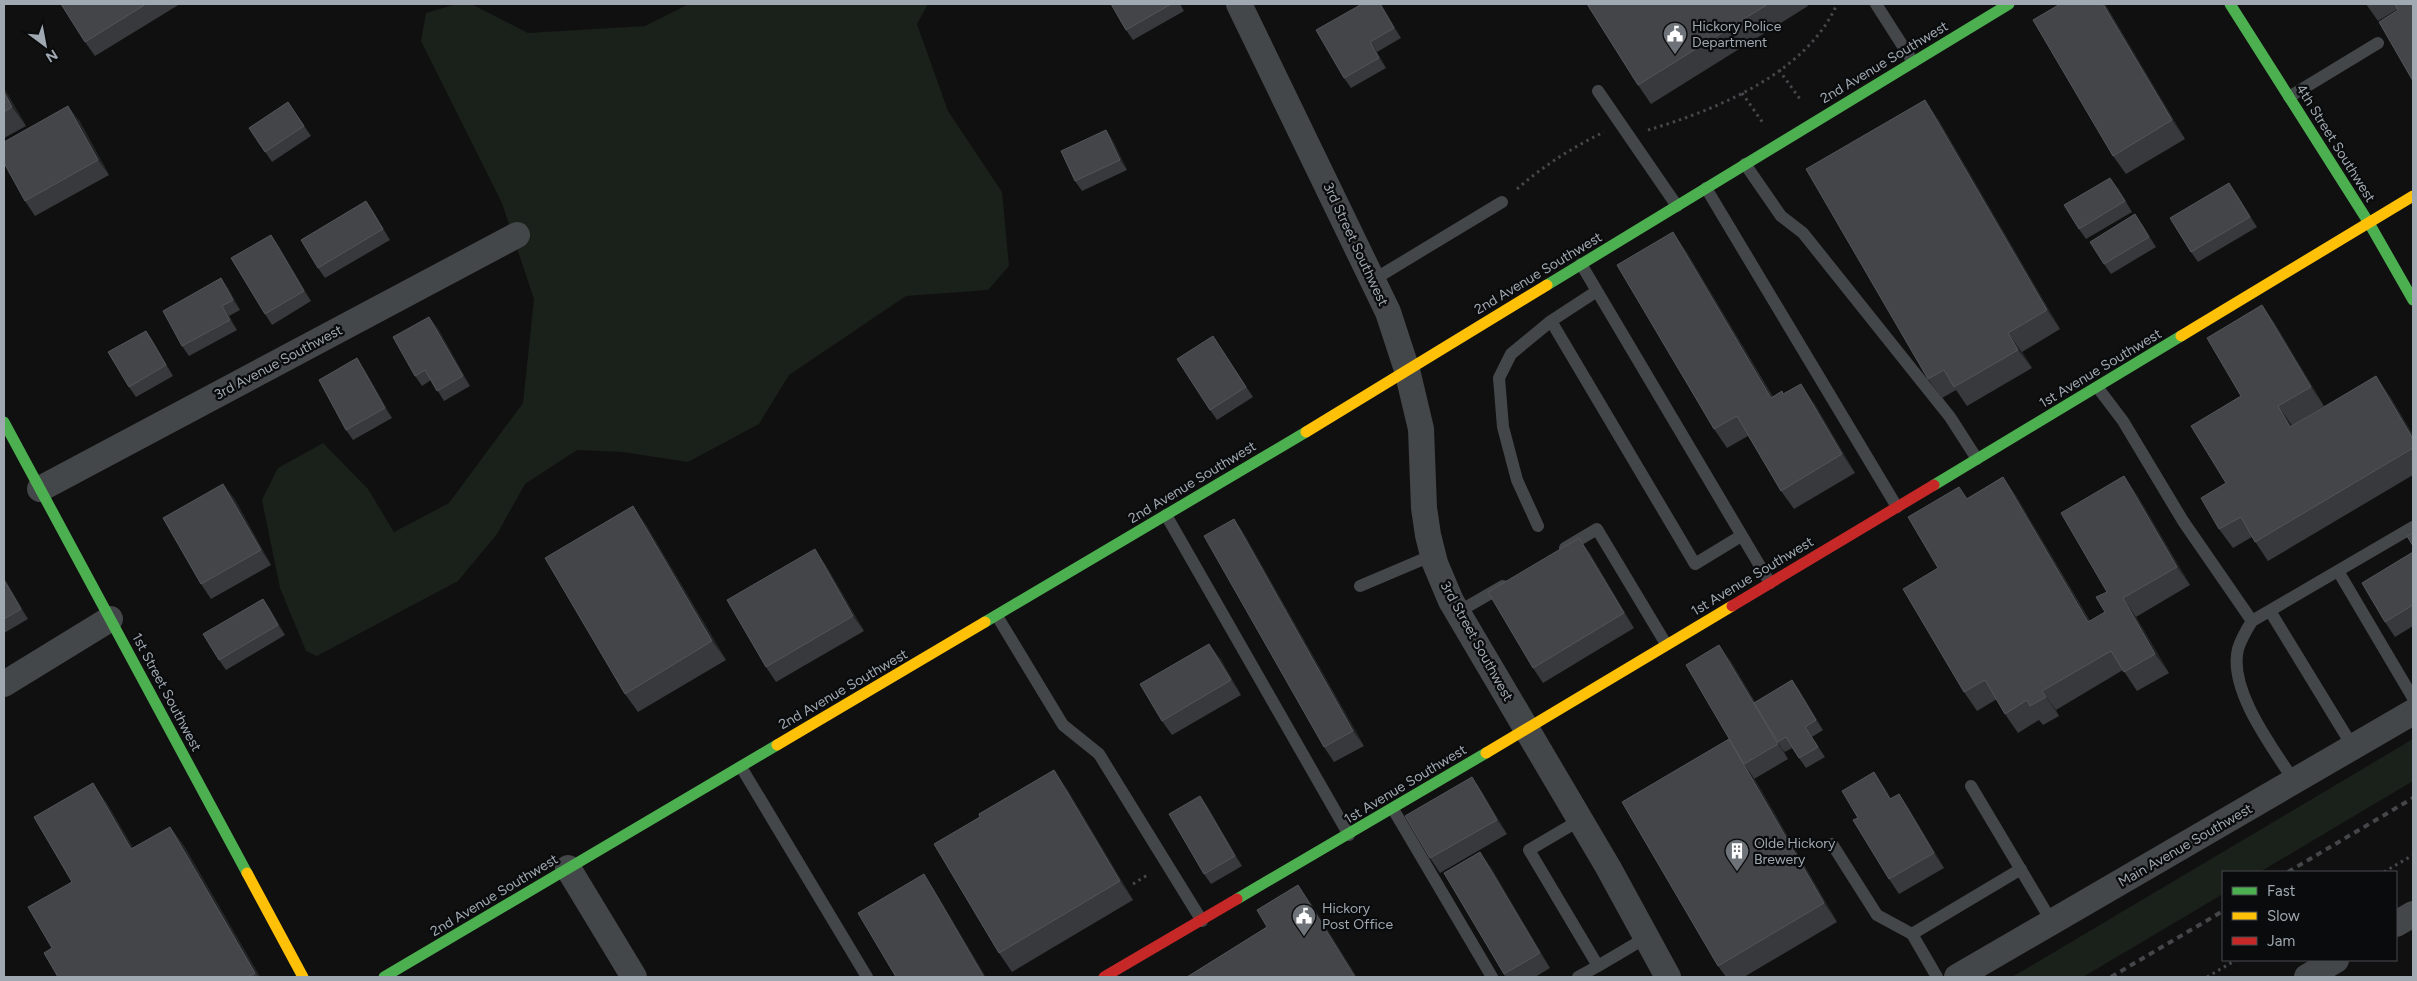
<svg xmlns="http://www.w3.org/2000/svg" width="2417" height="981" viewBox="0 0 2417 981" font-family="Figtree,sans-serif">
	<rect width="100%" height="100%" fill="#101010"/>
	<path fill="#1a201a" d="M457,4H471L528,33L645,26L689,4H928L917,24L948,111L1002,192L1009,266L988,290L906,296L789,375L759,424L688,462L623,452L577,450L525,484L497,534L458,581L317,656L306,651L280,588L262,500L278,468L323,443L368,489L394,532L449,503L523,403L534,299L502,203L421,41L426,13Z
		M2413,739V781L2260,872H2223V894L2083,977H2012Z"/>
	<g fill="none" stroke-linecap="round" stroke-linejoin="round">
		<path stroke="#46474b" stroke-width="3" stroke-dasharray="2.5 4" stroke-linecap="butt" d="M1779,70L1800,99
			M1742,93L1763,123
			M1648,130C1716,110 1807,73 1837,4
			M1517,189C1543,166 1573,147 1604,132
			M2384,872L2413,855
			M1133,884L1149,874
			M2207,977L2236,960"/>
		<path stroke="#444749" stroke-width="12" d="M1876,4L1913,62
			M1598,91L1677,206
			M2289,97L2378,43
			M1745,164L1781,216L1803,233L1950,417L1977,459
			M1706,188L1897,507
			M1581,264L1770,583
			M1373,280L1502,202
			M1551,321L1695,564L1741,536
			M2098,388L2123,421L2183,521L2252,621L2413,527
			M1166,515L1349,835
			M1538,526L1517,480L1503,427L1499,378L1511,354L1551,321L1597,291
			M1565,548L1597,529L1666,644
			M2338,571L2413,698
			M1360,586L1433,555
			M2270,611L2353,747
			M1458,612L1503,586
			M997,616L1063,725L1099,754L1202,921
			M2252,621C2247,629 2241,639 2238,649C2228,690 2273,748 2294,781
			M741,767L867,977
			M1971,786L2052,922
			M1393,809L1492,977
			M1580,820L1529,850L1598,966L1647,937
			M1832,844L1877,915L1912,934L1937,977
			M1912,934L2021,869
			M1578,977L1598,966"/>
		<path stroke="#444749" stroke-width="26" d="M1239,4L1388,312L1407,370L1421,429L1424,508L1428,535L1435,563L1451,601L1608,867L1668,977
			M40,489L517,235
			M4,684L110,619
			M568,868L634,977
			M2396,924L2413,914
			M1957,977L2413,712
			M2307,977L2336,960"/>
		<path stroke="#4caf50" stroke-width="11" d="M2230,4L2369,223L2413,300
			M1547,285L2009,4
			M4,422L247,873
			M1934,485L2181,336
			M985,622L1306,432
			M1237,899L1486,753
			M384,977L777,745"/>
		<path stroke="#ffc107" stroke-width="11" d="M2181,336L2413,196
			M1306,432L1547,285
			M777,745L985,622
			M1486,753L1732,606
			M247,873L303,977"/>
		<path stroke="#c62828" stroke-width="11" d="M1732,606L1934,485
			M1104,977L1237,899"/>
		<path stroke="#454649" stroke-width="4" stroke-dasharray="6 5" stroke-linecap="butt" d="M2288,872L2413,798
			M2111,977L2223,911"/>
	</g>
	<path fill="#38393c" d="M61,4H180L95,56L85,42Z
		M1111,4H1180L1184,11L1133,40L1126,30Z
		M1381,4L1401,38L1377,52L1386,68L1351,88L1344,78Z
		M1587,4H1807L1808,6L1651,104L1638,85Z
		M2060,4H2105L2185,139L2126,174L2113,156Z
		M2366,4H2413L2398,9L2378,21Z
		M4,88L26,126L4,138Z
		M288,102L311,136L272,162L249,128Z
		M1938,119L2060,329L2022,352L2032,368L1967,406L1956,390L1942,398L1928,379Z
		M79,120L109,175L35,216L25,201Z
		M1106,130L1113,141L1127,170L1082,191L1075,181Z
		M2118,188L2132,212L2086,239L2079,229Z
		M2236,193L2257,227L2198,262L2191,252Z
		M366,201L373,211L390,240L325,278L318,268Z
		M2142,224L2156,247L2111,274L2104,264Z
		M271,235L278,245L311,301L272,325L265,314Z
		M1686,251L1773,397L1784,394L1814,403L1855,473L1794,509L1781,491L1748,436L1727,448L1714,429Z
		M228,288L240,310L229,316L237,330L189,356L182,346Z
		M2262,305L2275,324L2324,406L2292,426L2389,395L2413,435V475L2268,561L2252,537L2233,548L2219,529L2226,483L2241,396Z
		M437,327L470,386L444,401L431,380L422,386L415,376Z
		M146,331L153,341L173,376L136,397L129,387Z
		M1213,336L1253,397L1217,420L1210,410Z
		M364,369L392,418L353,440L346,430Z
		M2124,476L2137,495L2190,585L2136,617L2169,673L2137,691L2123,670L2056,710L2059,716L2043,725L2039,720L2018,733L2005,714L1997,699L1977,711L1964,692L1938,568L1967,498L2003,477L2016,496L2090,621L2105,612L2107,592Z
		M234,498L271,565L211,599L201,584Z
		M1234,519L1244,534L1364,746L1334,762L1324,747Z
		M646,525L726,660L638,712L625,694Z
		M1589,552L1634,628L1543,683L1533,668Z
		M2413,552V626L2395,637L2385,622Z
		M825,564L864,631L776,682L766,667Z
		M4,578L28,619L4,633Z
		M263,599L270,609L285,635L226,670L219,660Z
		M1220,658L1241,695L1172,735L1162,721Z
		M1730,660L1755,702L1792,680L1799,690L1823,730L1812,737L1825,757L1806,768L1792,748L1785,752L1783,750L1788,759L1754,779V778L1837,922L1744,977H1726L1718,966L1729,739Z
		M1472,777L1482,792L1507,834L1440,873L1430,858Z
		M1884,787L1891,799L1899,794L1909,809L1944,868L1899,894L1889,879L1858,818Z
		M1067,789L1133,900L1012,972L999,953Z
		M1200,796L1207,806L1242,866L1211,884L1204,874Z
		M106,802L133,848L170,827L184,846L260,977H58L52,948L72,882Z
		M1490,866L1550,968L1535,977H1505L1504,974Z"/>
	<path fill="#232425" d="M1380,4H1381L1401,38L1394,28Z
		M2103,4H2105L2185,139L2172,120Z
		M1370,42L1377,52L1386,68L1379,58Z
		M4,88L26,126L12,107L4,92Z
		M1925,100L1938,119L2060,329L2047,310Z
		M68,106L79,120L109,175L98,160Z
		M1106,130L1113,141L1127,170L1120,160Z
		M2110,178L2118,188L2132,212L2125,201Z
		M2229,183L2236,193L2257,227L2250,217Z
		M366,201L373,211L390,240L383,229Z
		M2135,214L2142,224L2156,247L2149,237Z
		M1673,232L1686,251L1784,417L1771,398Z
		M271,235L278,245L311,301L304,291Z
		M221,278L228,288L240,310L233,300Z
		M2262,305L2275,324L2324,406L2311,387Z
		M222,306L229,316L237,330L230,320Z
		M429,317L437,327L470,386L463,376Z
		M146,331L153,341L173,376L166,365Z
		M2008,333L2022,352L2032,368L2018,350Z
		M357,358L364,369L392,418L385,408Z
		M2376,376L2389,395L2413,435V439Z
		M1801,384L1814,403L1855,473L1842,454Z
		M2278,406L2292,425L2303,446L2290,427Z
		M2124,476L2137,495L2190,585L2177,567Z
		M2003,477L2016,496L2101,641L2088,622Z
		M223,484L234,498L271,565L261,550Z
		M633,506L646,525L726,660L712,641Z
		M1234,519L1244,534L1364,746L1353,731Z
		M1579,538L1589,552L1634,628L1624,613Z
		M815,549L825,564L864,631L853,616Z
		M4,578L28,619L21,609L4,580Z
		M2123,598L2136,617L2169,673L2155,654Z
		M263,599L270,609L285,635L278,625Z
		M1209,644L1220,658L1241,695L1231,680Z
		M1719,645L1730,660L1778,742L1788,759L1778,744Z
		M1792,680L1799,690L1823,730L1816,720Z
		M2042,691L2056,710L2059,716L2046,697Z
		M1805,727L1812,737L1825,757L1818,747Z
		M1729,739L1744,764L1754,778L1837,922L1824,903Z
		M1054,770L1067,789L1133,900L1120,881Z
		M1874,772L1884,787L1900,814L1890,799Z
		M1472,777L1482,792L1507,834L1497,820Z
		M93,783L106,802L145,868L131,849Z
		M1899,794L1909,809L1944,868L1934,853Z
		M1200,796L1207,806L1242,866L1235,856Z
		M170,827L184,846L260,977H258L255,973Z
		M1480,852L1490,866L1550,968L1540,953Z
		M924,874L934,889L986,977H984Z
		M1298,885L1311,903L1357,977H1355Z"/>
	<path fill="#434549" stroke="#525559" d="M61,4H146L85,42Z
		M1111,4H1171L1126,30Z
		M1362,4H1380L1394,28L1370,42L1379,58L1344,78L1316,30Z
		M1587,4H1768L1638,85Z
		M2060,4H2103L2172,120L2113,156L2033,20Z
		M2395,4H2413V81L2379,22L2398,10Z
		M4,92L12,107L4,112Z
		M1925,100L2047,310L2008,333L2018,350L1954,387L1944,370L1928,379L1806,169Z
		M288,102L304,126L265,152L249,128Z
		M68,106L98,160L25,201L4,163V142Z
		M1106,130L1120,160L1075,181L1061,151Z
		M2110,178L2125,201L2079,229L2064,205Z
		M2229,183L2250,217L2191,252L2170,218Z
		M366,201L383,229L318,268L301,240Z
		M2135,214L2149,237L2104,264L2090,242Z
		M1673,232L1771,398L1782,391L1783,394L1801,384L1842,454L1781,491L1737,416L1714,429L1617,265Z
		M271,235L304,291L265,314L231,258Z
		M221,278L233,300L222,306L230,320L182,346L163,311Z
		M2262,305L2311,387L2278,406L2290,427L2376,376L2413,439V448L2255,542L2241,517L2219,529L2201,498L2226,483L2191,426L2241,396L2207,338Z
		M429,317L463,376L437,391L425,370L415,376L393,337Z
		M146,331L166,365L129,387L108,352Z
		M1213,336L1246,387L1210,410L1177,359Z
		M357,358L385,408L346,430L319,380Z
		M2124,476L2177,567L2123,598L2155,654L2124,672L2111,651L2042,691L2046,697L2030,706L2027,700L2005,714L1985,680L1964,692L1903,589L1938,568L1908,517L1959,487L1967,499L2003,477L2088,622L2105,612L2096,597L2107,592L2061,513Z
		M223,484L261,550L201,584L163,518Z
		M633,506L712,641L625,694L545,558Z
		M1234,519L1353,731L1324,747L1204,536Z
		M2413,533V546L2407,536Z
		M1579,538L1624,613L1533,668L1488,592Z
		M815,549L853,616L766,667L727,600Z
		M2413,552V605L2385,622L2362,583Z
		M4,580L21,609L4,619Z
		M263,599L278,625L219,660L203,634Z
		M1209,644L1231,680L1162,721L1140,684Z
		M1719,645L1778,744L1744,764L1686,665Z
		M1792,680L1816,720L1805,727L1818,747L1799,758L1786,737L1778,742L1754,703Z
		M1729,739L1824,903L1718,966L1622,802Z
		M1054,770L1120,881L999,953L934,844L980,817L979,814Z
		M1874,772L1890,799L1899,794L1934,853L1889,879L1853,820L1858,818L1842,791Z
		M1472,777L1497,820L1430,858L1405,816Z
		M93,783L131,849L170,827L255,973L248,977H58L44,953L52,948L28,907L72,882L34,817Z
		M1200,796L1235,856L1204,874L1169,814Z
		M1480,852L1540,953L1504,974L1444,873Z
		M924,874L984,977H896L858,913Z
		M1298,885L1355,977H1187L1267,927L1257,910Z"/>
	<defs>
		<symbol id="civic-pin" viewBox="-11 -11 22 30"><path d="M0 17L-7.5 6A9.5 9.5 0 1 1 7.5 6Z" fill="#6e7379" stroke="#0a0b0c"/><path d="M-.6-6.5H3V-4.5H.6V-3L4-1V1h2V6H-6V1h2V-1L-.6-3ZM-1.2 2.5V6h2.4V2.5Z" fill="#fff"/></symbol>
		<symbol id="building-pin" viewBox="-11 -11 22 30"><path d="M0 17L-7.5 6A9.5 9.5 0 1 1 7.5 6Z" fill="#6e7379" stroke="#0a0b0c"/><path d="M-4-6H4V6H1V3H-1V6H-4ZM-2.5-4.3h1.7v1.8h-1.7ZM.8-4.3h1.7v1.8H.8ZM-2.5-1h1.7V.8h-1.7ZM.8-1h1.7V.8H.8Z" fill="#fff"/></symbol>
	</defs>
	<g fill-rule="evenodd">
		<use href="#civic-pin" x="1661" y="20" width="28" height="38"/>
		<use href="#building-pin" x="1723" y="837" width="28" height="38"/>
		<use href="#civic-pin" x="1290" y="902" width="28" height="38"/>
	</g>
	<g text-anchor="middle" stroke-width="4.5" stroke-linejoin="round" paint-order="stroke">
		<g font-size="14" fill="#a0a9b2" stroke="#0a0b0c" text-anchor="start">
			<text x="1692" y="31">Hickory Police<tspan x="1692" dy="16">Department</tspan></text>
			<text x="1754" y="848">Olde Hickory<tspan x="1754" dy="16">Brewery</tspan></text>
			<text x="1322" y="913">Hickory<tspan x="1322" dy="16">Post Office</tspan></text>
		</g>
		<g font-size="14" fill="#a0a9b2" stroke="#0a0b0c">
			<text transform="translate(1884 62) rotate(-31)" y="5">2nd Avenue Southwest</text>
			<text transform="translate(2336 143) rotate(58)" y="5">4th Street Southwest</text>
			<text transform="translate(1356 244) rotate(65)" y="5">3rd Street Southwest</text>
			<text transform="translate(1538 273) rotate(-31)" y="5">2nd Avenue Southwest</text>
			<text transform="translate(278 362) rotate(-28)" y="5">3rd Avenue Southwest</text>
			<text transform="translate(2100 368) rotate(-31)" y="5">1st Avenue Southwest</text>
			<text transform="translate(1192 482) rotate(-31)" y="5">2nd Avenue Southwest</text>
			<text transform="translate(1752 576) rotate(-31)" y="5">1st Avenue Southwest</text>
			<text transform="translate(1477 641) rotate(61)" y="5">3rd Street Southwest</text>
			<text transform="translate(843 689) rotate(-30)" y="5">2nd Avenue Southwest</text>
			<text transform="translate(167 692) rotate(62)" y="5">1st Street Southwest</text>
			<text transform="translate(1405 784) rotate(-31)" y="5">1st Avenue Southwest</text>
			<text transform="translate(2185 845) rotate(-30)" y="5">Main Avenue Southwest</text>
			<text transform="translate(494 895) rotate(-31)" y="5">2nd Avenue Southwest</text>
		</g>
	</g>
	<rect width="2417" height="981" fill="none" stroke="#a0a9b2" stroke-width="10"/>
	<rect x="2222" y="871" width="175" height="90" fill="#0a0b0c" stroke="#464a4e"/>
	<rect x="2232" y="887" width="25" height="8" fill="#4caf50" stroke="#464a4e"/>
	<text x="2267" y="896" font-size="15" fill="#a0a9b2">Fast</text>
	<rect x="2232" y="912" width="25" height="8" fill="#ffc107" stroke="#464a4e"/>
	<text x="2267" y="921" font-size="15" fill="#a0a9b2">Slow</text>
	<rect x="2232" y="937" width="25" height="8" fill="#c62828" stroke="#464a4e"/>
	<text x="2267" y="946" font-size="15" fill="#a0a9b2">Jam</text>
	<g transform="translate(45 45) rotate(148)" stroke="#0a0b0c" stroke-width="4" paint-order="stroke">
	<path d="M0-4L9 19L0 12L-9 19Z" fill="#a0a9b2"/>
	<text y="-8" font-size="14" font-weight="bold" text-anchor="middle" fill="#a0a9b2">N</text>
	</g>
</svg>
